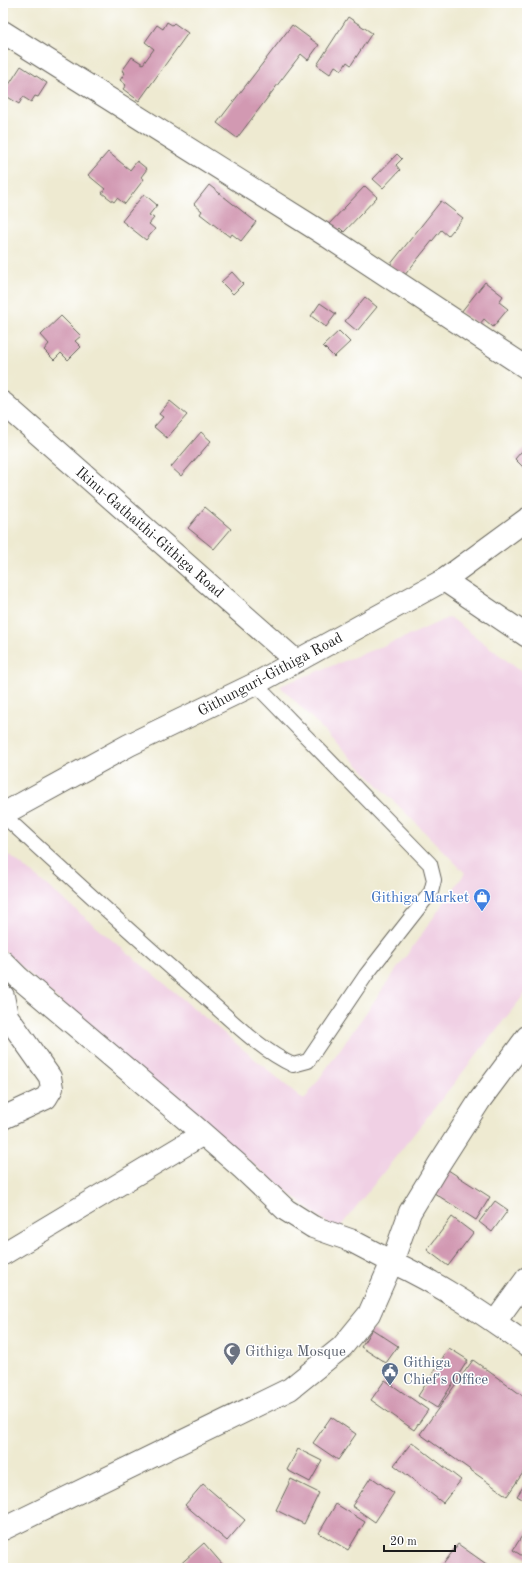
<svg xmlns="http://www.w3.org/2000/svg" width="530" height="1571" viewBox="0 0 530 1571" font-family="'Old Standard TT',serif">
	<rect width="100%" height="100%" fill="#fff"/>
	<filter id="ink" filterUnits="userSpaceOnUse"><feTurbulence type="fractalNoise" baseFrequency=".025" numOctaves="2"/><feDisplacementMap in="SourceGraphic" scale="8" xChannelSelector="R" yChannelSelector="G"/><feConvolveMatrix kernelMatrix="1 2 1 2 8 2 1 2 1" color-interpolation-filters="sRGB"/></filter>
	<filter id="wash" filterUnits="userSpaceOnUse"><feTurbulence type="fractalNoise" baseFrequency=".012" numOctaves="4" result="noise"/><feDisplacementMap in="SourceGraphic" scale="16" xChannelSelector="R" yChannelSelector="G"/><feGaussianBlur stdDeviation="0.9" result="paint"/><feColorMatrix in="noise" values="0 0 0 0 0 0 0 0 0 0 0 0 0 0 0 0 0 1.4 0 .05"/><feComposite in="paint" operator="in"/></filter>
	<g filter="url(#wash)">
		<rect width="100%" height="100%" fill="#eeead1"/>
		<path fill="#f0d0e4" d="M450,617L527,676V991L337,1231L133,1068L3,950V861L10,855L304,1100L465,873L280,686L408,636Z"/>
		<g id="blocks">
			<path fill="#d299b2" d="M348,17L372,33L351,65L347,62L342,70L335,66L330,74L317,65Z
				M167,22L172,25L174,23L188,33L139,101L123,89L126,85L120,80L125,73L122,71L132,57L143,64L154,49L145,42L157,25L163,29Z
				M292,25L319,45L308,60L301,54L237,138L217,123Z
				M21,66L47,83L38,97L35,96L31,102L23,97L19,104L3,94Z
				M108,152L130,170L137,161L147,169L141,177L144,179L125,204L117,198L114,202L102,193L105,189L88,175Z
				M397,154L402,159L396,165L400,170L383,188L373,179Z
				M209,185L256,222L241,241L232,234L230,237L200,214L202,211L194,204Z
				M365,186L377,197L344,232L340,228L335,233L327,226Z
				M144,194L157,205L149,215L154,218L149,224L155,229L146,240L122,221Z
				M441,201L463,218L448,236L441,230L404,276L390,265Z
				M232,272L243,284L233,294L221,282Z
				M485,282L503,296L499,302L508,309L493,327L484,319L479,325L461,312Z
				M365,297L377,307L357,331L345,321Z
				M320,303L336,314L326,327L311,316Z
				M61,316L81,336L75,341L81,347L68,360L61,353L54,360L44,350L49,344L41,335Z
				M339,331L350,342L334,357L323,346Z
				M170,401L187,415L167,438L154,427L163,417L159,414Z
				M201,432L211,441L181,476L171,467Z
				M527,445V471L515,459Z
				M205,507L231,529L214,549L188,528Z
				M445,1168L490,1197L476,1220L431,1191Z
				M495,1201L508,1210L492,1232L479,1222Z
				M452,1217L473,1233L448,1266L427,1250Z
				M372,1329L398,1346L386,1363L361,1347Z
				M449,1348L468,1360L437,1408L418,1396Z
				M473,1360L527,1399V1467L507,1496L420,1434Z
				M385,1380L428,1410L414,1430L371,1400Z
				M331,1417L356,1434L338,1460L313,1443Z
				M412,1442L461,1480L443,1503L394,1465Z
				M298,1449L322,1461L310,1482L287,1470Z
				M371,1477L394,1493L375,1522L352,1506Z
				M291,1479L319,1493L304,1524L276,1510Z
				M527,1481V1502L517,1496Z
				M203,1484L245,1520L227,1541L185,1505Z
				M336,1504L365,1522L348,1550L319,1533Z
				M527,1528V1559L513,1550Z
				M204,1543L223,1565L220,1568H176Z
				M458,1544L492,1568H445L442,1566Z"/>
		</g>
	</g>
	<g filter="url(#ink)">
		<use href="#blocks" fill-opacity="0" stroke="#66645b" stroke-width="1"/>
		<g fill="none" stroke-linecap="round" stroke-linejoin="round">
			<defs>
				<path id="service" d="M3,815C68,875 133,935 200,993C227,1016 261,1051 293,1065L308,1061L366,975L431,892L434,880L430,864L255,684"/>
				<path id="minor" d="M3,32L324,234L527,368
					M3,403L296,661
					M444,580L527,636
					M3,962L19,978L194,1126L243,1169L286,1210L313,1227L350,1240L392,1262L369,1314L342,1347L290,1389L3,1529
					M3,996L7,1016L50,1077L52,1088L46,1098L3,1118
					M527,1037L480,1100L439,1164L410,1212L392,1262C440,1284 484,1314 527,1345
					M3,1254L203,1134
					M495,1322L527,1278"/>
				<path id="tertiary" d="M3,814L129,745L255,684L444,580L527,519"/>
			</defs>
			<use href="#service" stroke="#66645b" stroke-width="16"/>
			<use href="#minor" stroke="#66645b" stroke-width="24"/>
			<use href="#tertiary" stroke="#66645b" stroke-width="24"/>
			<use href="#service" stroke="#fff" stroke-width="14"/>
			<use href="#minor" stroke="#fff" stroke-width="22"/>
			<use href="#tertiary" stroke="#fff" stroke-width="22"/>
		</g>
	</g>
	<defs>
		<symbol id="shop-pin" viewBox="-11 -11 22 30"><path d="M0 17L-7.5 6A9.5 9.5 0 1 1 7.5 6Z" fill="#3f7fe0" stroke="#fff"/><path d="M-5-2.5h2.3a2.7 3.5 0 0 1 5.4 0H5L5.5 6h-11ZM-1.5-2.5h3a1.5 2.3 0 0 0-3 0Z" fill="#fff"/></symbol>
		<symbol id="mosque-pin" viewBox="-11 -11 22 30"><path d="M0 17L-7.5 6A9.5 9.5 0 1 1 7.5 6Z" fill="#6b7280" stroke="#fff"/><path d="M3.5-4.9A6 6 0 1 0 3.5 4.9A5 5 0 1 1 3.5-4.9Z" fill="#fff"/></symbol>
		<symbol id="civic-pin" viewBox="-11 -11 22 30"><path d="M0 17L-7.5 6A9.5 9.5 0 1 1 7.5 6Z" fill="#5c6f8a" stroke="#fff"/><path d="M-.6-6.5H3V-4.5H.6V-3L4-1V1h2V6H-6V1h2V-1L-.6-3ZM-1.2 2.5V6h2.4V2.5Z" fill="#fff"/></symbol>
	</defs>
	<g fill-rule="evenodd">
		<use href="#shop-pin" x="472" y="887" width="20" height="27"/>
		<use href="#mosque-pin" x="222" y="1341" width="20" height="27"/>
		<use href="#civic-pin" x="380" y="1361" width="20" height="27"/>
	</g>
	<g text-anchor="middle" stroke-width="3" stroke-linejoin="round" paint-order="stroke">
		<g font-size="15" fill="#1c1c1c" stroke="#fff">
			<text transform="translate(150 532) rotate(41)" y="5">Ikinu-Gathaithi-Githiga Road</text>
			<text transform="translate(270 674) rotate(-28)" y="5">Githunguri-Githiga Road</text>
		</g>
		<g font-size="15" fill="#366cbe" stroke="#fff" text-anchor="end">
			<text x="469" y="902">Githiga Market</text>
		</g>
		<g font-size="15" fill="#5b616d" stroke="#fff" text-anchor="start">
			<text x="245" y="1356">Githiga Mosque</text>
		</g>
		<g font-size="15" fill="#4e5e75" stroke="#fff" text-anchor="start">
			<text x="403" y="1367">Githiga<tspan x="403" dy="17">Chief's Office</tspan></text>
		</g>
	</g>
	<rect width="530" height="1571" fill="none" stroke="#fff" stroke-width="16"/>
	<path d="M384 1545v6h71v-6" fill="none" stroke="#1c1c1c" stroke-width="2"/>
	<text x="390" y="1545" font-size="12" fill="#1c1c1c" stroke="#ffffff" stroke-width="3" paint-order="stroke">20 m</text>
</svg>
